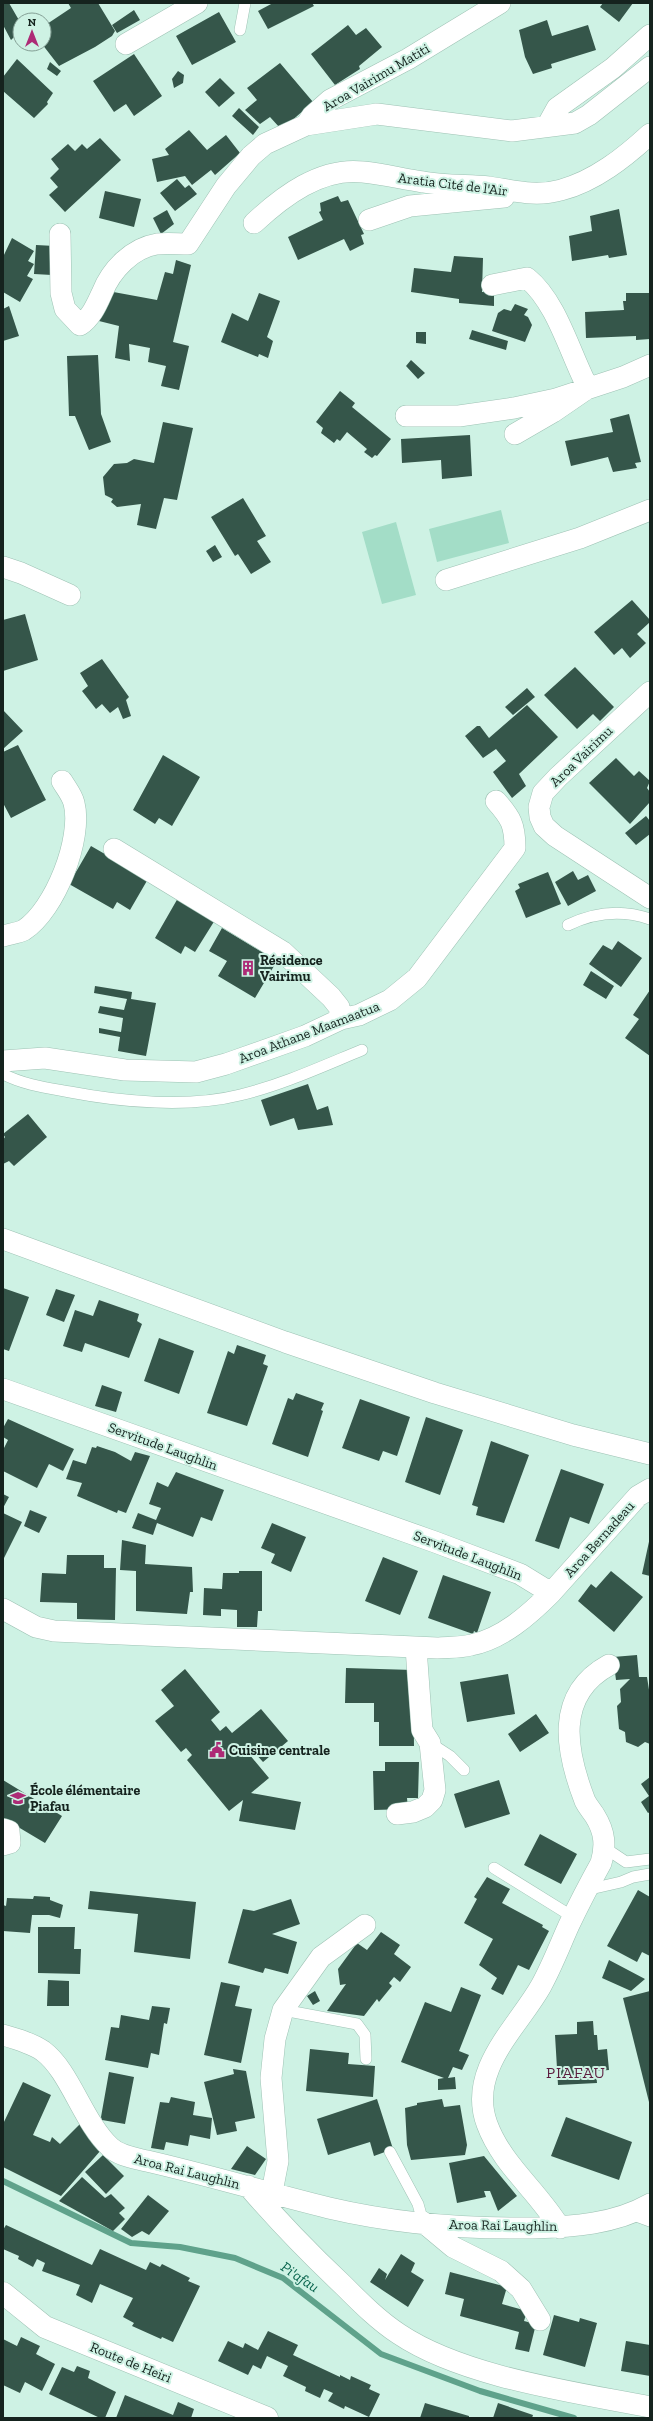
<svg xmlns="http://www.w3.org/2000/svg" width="653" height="2421" viewBox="0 0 653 2421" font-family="'Zilla Slab',serif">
	<rect width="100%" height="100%" fill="#cef2e4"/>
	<path fill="#a3ddc7" d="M501,510L509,543L437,562L429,529Z
		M396,522L416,595L382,604L362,532Z"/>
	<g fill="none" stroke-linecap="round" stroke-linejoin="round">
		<path stroke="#5fa28b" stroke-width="6" d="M3,2181L131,2243L180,2247L235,2258L283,2278L381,2354L480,2391L574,2418"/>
	</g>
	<path fill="#35564a" d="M9,3L20,22V31L11,40L3,25V4Z
		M68,3H98L115,31L112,36L95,47L59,66L42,44H44V26L71,8Z
		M273,3H312L314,6L268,29L258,11Z
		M603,3H633L619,22L600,7Z
		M134,10L140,20L117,33L112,25Z
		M219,12L236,42L192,65L176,36Z
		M547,20L552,36L588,25L596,50L551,64L552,68L533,74L525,57L519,30Z
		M348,25L356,35L366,28L382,47L359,66L360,69L335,85L311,54Z
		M134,54L162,96L134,116L126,104L114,112L93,81Z
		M17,59L53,93L47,102L48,104L34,118L3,91V77Z
		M50,62L61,71L57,76L47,69Z
		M280,63L313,102L288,124L287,122L280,128L270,117L260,124L245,110L257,100L247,88Z
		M178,71L184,75L183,83L174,88L172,79Z
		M220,78L235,93L219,107L205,92Z
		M239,108L259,127L253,135L232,116Z
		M189,130L207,150L226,135L240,153L215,175L211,170L192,185L185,176L157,182L152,159L169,155L165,149Z
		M100,138L121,160L65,212L49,195L58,187L50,178L59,169L51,159L68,144L75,151L82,144L87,149Z
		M177,179L185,188L189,185L197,194L175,211L160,193Z
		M105,191L141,199L134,227L99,218Z
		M338,196L341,202L348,200L364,234L361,235L364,244L350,251L344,239L298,260L288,237L323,220L319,212L321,211L320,203Z
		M619,209L627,255L609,258L608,255L572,261L569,236L592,231L590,216Z
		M167,210L174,224L161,234L153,218Z
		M12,238L34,251L28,261L34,264L27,276L33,279L20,302L3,292V257Z
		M36,245L55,246L52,275L34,274Z
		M454,256L483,258L482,292H494V306L459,303V299L411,292L414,268L451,272Z
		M176,260L191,265L173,342L189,346L179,390L161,386L166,366L148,362L150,348L129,344L130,361L115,358L119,326L99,321L108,291L157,300L165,272L173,274Z
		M259,293L280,301L267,337L273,341L268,358L259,354L258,357L221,342L232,313L248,321Z
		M626,293H650V339L636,340V336L586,338L585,312L624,310L623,301H626Z
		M515,304L528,309L524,315L528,317L532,325L525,342L492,331L498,313L504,309L511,311Z
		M9,306L19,336L3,341V309Z
		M472,330L508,341L506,350L469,339Z
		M416,332H426V344L416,343Z
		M98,355L101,414L111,442L89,450L75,416H69L67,356Z
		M411,360L425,373L418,379L406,366Z
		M340,391L355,403L352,407L391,439L377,456L375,455L372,458L364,452L367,449L347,432L340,441L337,439L334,443L321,433L323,428L316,422Z
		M629,414L641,462L635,463L637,468L613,472L608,457L571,466L565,441L613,432L610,419Z
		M163,422L193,428L177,500L164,498L156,529L137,525L141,504L117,507L111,502L113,499L105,495L103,477L114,464L127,463L134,459L154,463Z
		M470,435L472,476L442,479L441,460L402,463L401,439Z
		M243,498L266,536L257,541L271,562L251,574L238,554L235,556L211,517Z
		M215,545L222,557L213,562L206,551Z
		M632,600L650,620V622L637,634L646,643L630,658L622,648L614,655L594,632Z
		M25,614L38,660L3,671V620Z
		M102,659L129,697L126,700L131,716L123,719L118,707L110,713L102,704L96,709L82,691L88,686L80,673Z
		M575,667L614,707L600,721L593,714L577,729L544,695Z
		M527,688L535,697L513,715L505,707Z
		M527,705L558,737L519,774L526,786L512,798L493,772L506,761L496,749L483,758L465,736L477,726H480L489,738Z
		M3,710L23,731L3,749Z
		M18,745L46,800L11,818L3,803V752Z
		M163,755L200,777L172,826L159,818L155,824L133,810Z
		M616,758L634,776L639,771L650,781L647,788L650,792V802L630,824L589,783Z
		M646,816L650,821V834L636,845L625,833Z
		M91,846L148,879L130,910L117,902L113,909L69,884Z
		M573,871L578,880L588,875L596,891L568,906L555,882Z
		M548,872L561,904L526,918L515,891L520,888L518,884Z
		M178,898L215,920L195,952L185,946L181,954L155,938Z
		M222,928L277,961L255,998L218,976L227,961L209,951Z
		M618,941L642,958L621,987L589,964L603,945L612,950Z
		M591,971L614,986L606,999L583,985Z
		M95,986L132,992L131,999L156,1003L146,1056L118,1051L120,1037L99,1033V1028L121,1032L123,1018L98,1013L100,1006L124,1010L127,999L94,993Z
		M650,990V1056L625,1038L639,1019L633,1015Z
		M308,1084L317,1110L328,1106L333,1125L298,1130L294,1118L270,1126L261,1100Z
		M28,1114L47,1137L14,1166L9,1161L3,1164V1140L5,1137L3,1134Z
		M3,1288L29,1297L9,1351L3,1349Z
		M56,1289L75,1295L64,1322L46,1315Z
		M99,1300L139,1314L137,1321L142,1324L129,1358L85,1343L82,1352L63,1346L75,1310L93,1316Z
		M159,1338L194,1351L179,1394L144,1381Z
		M237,1345L266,1355L263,1364L268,1366L247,1426L207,1413L228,1351L234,1354Z
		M102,1385L122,1392L116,1412L95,1406Z
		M296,1393L324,1403L321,1410L323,1411L308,1457L272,1444L288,1398L293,1400Z
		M360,1399L410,1417L397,1456L383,1451L379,1461L342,1448Z
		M426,1417L463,1430L440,1495L405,1482Z
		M8,1419L74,1449L63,1471L49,1464L37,1488L3,1471V1450L8,1440L3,1437V1428Z
		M491,1441L529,1455L504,1523L476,1515L478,1507L472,1505Z
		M97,1446L115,1452L131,1461L135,1452L150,1456L126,1513L118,1510L117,1513L77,1496L82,1483L66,1479L73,1460L86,1464L92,1447L96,1448Z
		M561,1469L604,1484L589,1524L570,1517L559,1549L535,1541Z
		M176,1472L224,1490L212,1521L201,1517L193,1537L157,1523L153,1535L132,1528L138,1513L156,1520L161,1508L149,1504L157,1482L168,1487Z
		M3,1494L9,1497L3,1508Z
		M30,1510L47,1517L39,1533L24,1526Z
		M3,1513L22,1522L3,1560Z
		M272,1523L306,1537L291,1572L271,1563L275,1554L261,1548Z
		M650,1537V1576L642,1574Z
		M122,1540L146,1545L145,1564L192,1567L193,1592H190L187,1614L136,1611V1571L120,1570Z
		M67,1555H104V1568H116L115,1620L77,1619V1603L40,1602L42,1573L66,1574Z
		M383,1557L418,1571L400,1615L365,1601Z
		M239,1571H262V1611H258L257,1627H237V1610L221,1609V1616L203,1615L204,1588L222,1589L223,1573H239Z
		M611,1571L643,1597L614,1632L578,1601L591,1584L596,1588Z
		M443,1575L491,1592L477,1633L474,1631L473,1634L428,1618Z
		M637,1655L639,1677H647L650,1696V1744L645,1742L638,1747L626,1742L625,1732L619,1729L617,1706L621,1702L620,1689L630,1679L616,1680L613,1657Z
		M346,1668L413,1670L414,1746H379V1722H374V1703H345Z
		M185,1669L220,1712L211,1720L220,1731L226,1726L232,1733L261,1709L288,1741L263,1762L253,1751L249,1754L269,1778L251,1793L301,1802L295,1830L239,1821L243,1800L229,1811L187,1760L192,1755L186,1748L181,1752L155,1721L174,1706L161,1690Z
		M508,1674L515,1714L467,1722L460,1682Z
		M536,1714L549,1733L520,1752L508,1734Z
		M385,1762H419L418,1798H407L408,1809L374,1810L373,1771H385Z
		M650,1777V1812L648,1813L641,1802L649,1796L641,1784Z
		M3,1780L62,1816L45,1843L3,1818Z
		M499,1780L510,1814L465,1828L454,1794Z
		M540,1834L577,1854L561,1884L524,1865Z
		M487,1877L510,1889L502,1903L543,1925L542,1927L549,1931L529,1970L518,1965L503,1995L491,1989L497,1978L479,1965L493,1939L464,1923L477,1899L474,1897Z
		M638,1890L650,1897V1956L642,1952L637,1962L607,1946Z
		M90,1891L196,1902L190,1959L134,1952L138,1914L88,1909Z
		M34,1896L50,1897V1900L63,1905L60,1918L49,1915H32L30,1933L3,1931V1905L6,1906L7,1898L33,1899Z
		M291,1899L300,1924L272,1934L297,1942L288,1974L265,1968L263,1973L228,1963L243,1909L254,1911Z
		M38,1927H75L74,1949H81L80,1974L38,1973Z
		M381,1932L400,1945L394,1954L411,1967L400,1982L394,1977L389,1983L392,1986L379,2002L377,1999L364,2016L327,2011L346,1984L340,1985L338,1969L357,1943L367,1950Z
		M609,1960L645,1979L631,1991L602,1978Z
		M48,1980L69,1981V2006H47Z
		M221,1982L240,1986L235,2006L252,2009L241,2063L204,2055Z
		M461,1987L481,1995L459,2051L469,2055L462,2070L453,2067L448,2078L455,2077L456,2089L438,2090V2079L444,2078L401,2062L425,2002L451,2012Z
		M315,1991L320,2001L313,2005L307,1996Z
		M650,1991V2102H649L623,1998Z
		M152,2006L170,2008L167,2024L164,2023L159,2055L151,2053L148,2068L105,2060L111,2027L119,2028L121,2015L149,2020Z
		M593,2021L594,2035H597L598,2050L607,2049L609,2070L596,2071L597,2083L558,2085L555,2035L577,2034V2022Z
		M310,2049L349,2053L348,2064L375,2066L373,2097L306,2091Z
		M233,2069L246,2071L255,2118L235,2122L237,2131L217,2135L204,2082L234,2074Z
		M109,2072L134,2077L125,2124L102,2120L101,2117Z
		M23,2082L51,2095L33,2135L50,2142L52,2137L60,2144L82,2122L101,2150L61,2196L3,2167V2124Z
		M171,2097L195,2102L193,2115L212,2118L210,2139L190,2135L188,2146L166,2142L164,2150L151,2148L160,2102L169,2103Z
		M377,2099L393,2149L374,2156L370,2142L328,2155L317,2119Z
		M442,2099L444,2107L460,2105L467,2145L465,2155L411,2160L407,2145L405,2108L417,2105V2103Z
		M566,2117L632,2142L619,2180L551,2156Z
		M247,2146L266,2159L255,2175L231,2169Z
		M103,2155L124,2176L106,2194L85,2172Z
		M484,2156L517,2196L498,2211L490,2191H484L486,2197L457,2203L449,2163Z
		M82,2177L105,2198L111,2194L125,2208L119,2213L125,2219L113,2231L59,2201Z
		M148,2195L169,2211L149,2235L142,2231L132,2237L121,2229Z
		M6,2225L92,2265L100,2249L146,2270L150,2262L160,2267L162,2264L190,2278L188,2281L200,2286L173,2342L162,2337L161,2339L132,2326L134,2323L123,2317L133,2298L100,2284L92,2303L76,2295L80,2285L42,2271L45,2263L37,2259L33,2267L18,2259L19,2256L3,2249V2230Z
		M401,2254L415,2263L411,2272L424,2280L408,2307L370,2282L379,2268L387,2274L385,2280Z
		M450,2272L507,2287L502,2304L527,2311L524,2321L536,2324L529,2352L515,2349L519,2332L460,2316L464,2299L445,2294Z
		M554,2315L579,2322L580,2318L597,2323L585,2367L543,2355Z
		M268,2331L298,2345L293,2355L340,2377V2375L350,2380L351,2376L371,2385L369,2389L380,2394L369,2417L345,2406L344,2409L328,2401L333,2393L324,2389L320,2398L305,2391L306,2387L283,2376L288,2366L267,2356L261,2369L253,2365L248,2375L218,2361L228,2341L243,2348L245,2343L258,2350Z
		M21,2337L40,2346L36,2354L55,2364L42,2391L25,2382L20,2393L3,2385V2339L17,2346Z
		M626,2341L650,2345V2376L621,2371Z
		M77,2366L90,2371L88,2378L116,2392L105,2418H100L49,2394L62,2367L74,2372Z
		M125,2395L173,2415L178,2402L194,2409L191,2418H116Z
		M425,2403L469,2416V2418H420Z
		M498,2403L533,2415L532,2418H493Z"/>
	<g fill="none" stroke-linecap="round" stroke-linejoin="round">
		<defs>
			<path id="service" d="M240,30L245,3
				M568,925C595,912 621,909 650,919
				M3,1074C24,1085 48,1088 70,1092C122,1102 189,1108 240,1095C282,1085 323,1066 362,1050
				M430,1743L450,1756L464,1770
				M605,1848L626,1862L650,1859
				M494,1868L573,1917
				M586,1890L621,1882L633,1877L650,1874
				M283,2010L357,2024L365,2035L366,2059
				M390,2152L418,2204L423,2222
				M631,2214L650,2221"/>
			<path id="minor" d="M126,44L197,3
				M306,125L377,114L512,131L575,123L589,115L650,67
				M547,126L557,108L613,68L650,35
				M369,220L410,206L504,197
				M254,223C283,196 321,167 363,172C383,174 403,179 423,182C445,186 467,185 489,187C515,191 536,197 561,190C595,181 625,157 650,134
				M60,234L61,293L65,309L80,325C91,318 97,304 102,293C111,270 132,248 157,244C167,243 178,244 188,244L226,186L251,156L265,144L306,125L312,116L330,100L408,59L500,3
				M492,285L527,278C557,302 570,354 588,388L553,412L515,434
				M406,416H459L514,408L556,399L623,377L650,365
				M3,567L21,573L70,595
				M446,580L580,538L650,510
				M650,692L558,777L543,793L539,807L540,817L544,826L555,836L650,898
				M114,849L283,952L331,997L339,1007L341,1019
				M3,936C9,934 18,933 24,930C55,910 83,838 74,803C72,795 66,788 62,781
				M3,1061L45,1058L125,1070L196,1072L226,1064L305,1036L341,1019L359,1015L390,1000L417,978L515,848C515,825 511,818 496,801
				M3,1239L285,1342L435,1393L573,1435L650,1454
				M3,1389L435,1542L520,1574L551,1593C529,1615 502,1639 471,1645C460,1648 448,1647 437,1648L54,1631L36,1627L3,1609
				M551,1593L638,1496L650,1489
				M397,1814L413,1812L425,1807L432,1800L435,1790L430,1743L422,1730L416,1648
				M3,1829L9,1831L10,1843L3,1845
				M3,2035C17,2039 31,2043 43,2051C70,2071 83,2122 110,2147C119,2156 135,2158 147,2161C208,2175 268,2193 329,2208C393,2223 467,2229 533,2228C572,2227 615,2224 650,2204
				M248,2186C278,2221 310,2254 344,2286C361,2303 379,2321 399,2334C463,2377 574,2392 650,2407
				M272,2192L278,2161L271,2078L275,2039L283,2010L321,1957L365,1925
				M423,2222L453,2247L501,2271L521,2289L540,2320
				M560,2228C538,2191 502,2165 487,2124C467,2070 518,2027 541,1986C552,1966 560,1945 569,1925C579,1904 590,1883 601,1863C606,1846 605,1832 595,1816C592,1811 588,1807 585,1801C566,1752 554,1695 609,1665"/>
			<path id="secondary" d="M3,2293L45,2327L267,2418"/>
		</defs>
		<use href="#service" stroke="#9ec2b4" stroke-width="12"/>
		<use href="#minor" stroke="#9ec2b4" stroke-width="22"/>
		<use href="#secondary" stroke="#9ec2b4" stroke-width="23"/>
		<use href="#service" stroke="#fff" stroke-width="11"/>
		<use href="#minor" stroke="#fff" stroke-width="21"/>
		<use href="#secondary" stroke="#fff" stroke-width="22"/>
	</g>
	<defs>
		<symbol id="building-bare" viewBox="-9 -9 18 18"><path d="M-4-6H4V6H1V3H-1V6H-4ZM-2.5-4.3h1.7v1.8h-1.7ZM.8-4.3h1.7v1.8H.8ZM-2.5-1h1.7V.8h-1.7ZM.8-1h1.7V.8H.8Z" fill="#ad2b76" stroke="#cef2e4" stroke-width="2.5" paint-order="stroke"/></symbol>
		<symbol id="civic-bare" viewBox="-9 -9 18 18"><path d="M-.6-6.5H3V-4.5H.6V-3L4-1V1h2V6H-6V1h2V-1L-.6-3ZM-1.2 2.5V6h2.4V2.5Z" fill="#ad2b76" stroke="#cef2e4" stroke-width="2.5" paint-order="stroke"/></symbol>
		<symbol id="school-bare" viewBox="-9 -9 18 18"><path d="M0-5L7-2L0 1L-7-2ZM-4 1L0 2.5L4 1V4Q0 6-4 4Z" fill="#ad2b76" stroke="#cef2e4" stroke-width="2.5" paint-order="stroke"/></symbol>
	</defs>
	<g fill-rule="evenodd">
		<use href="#building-bare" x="237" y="957" width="22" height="22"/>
		<use href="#civic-bare" x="206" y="1739" width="22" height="22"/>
		<use href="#school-bare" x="7" y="1787" width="22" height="22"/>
	</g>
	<g text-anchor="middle" stroke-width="4" stroke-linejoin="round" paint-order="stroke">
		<g font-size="14" fill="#15231e" stroke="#cef2e4">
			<text transform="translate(376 77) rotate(-30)" y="5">Aroa Vairimu Matiti</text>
			<text transform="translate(453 184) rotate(7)" y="5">Aratia Cité de l'Air</text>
			<text transform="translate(581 756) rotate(-44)" y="5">Aroa Vairimu</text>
			<text transform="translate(309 1032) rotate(-21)" y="5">Aroa Athane Maamaatua</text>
			<text transform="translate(163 1446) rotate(20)" y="5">Servitude Laughlin</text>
			<text transform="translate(599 1539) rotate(-48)" y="5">Aroa Bernadeau</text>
			<text transform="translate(468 1555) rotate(21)" y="5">Servitude Laughlin</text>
			<text transform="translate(187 2171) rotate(14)" y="5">Aroa Rai Laughlin</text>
			<text transform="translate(503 2225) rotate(1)" y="5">Aroa Rai Laughlin</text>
			<text transform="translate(131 2362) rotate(22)" y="5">Route de Heiri</text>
		</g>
		<g font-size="14" font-weight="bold" fill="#15231e" stroke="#cef2e4" text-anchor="start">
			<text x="260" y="965">Résidence<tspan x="260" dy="16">Vairimu</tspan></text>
			<text x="229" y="1755">Cuisine centrale</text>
			<text x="30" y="1795">École élémentaire<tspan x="30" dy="16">Piafau</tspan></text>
		</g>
		<g font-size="15" font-style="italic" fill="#0a654e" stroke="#cef2e4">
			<text transform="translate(300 2277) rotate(34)" y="5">Pi'afau</text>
		</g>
		<g font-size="16" letter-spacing="1" fill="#5c1d3f" stroke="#cef2e4">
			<text x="576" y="2078">PIAFAU</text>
		</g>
	</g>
	<rect width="653" height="2421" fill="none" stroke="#15231e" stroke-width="8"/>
	<g transform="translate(32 32)"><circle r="19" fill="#cef2e4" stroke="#849f95"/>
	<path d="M0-3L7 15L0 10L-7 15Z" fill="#ad2b76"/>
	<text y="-6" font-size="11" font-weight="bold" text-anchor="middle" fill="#15231e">N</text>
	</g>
</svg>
